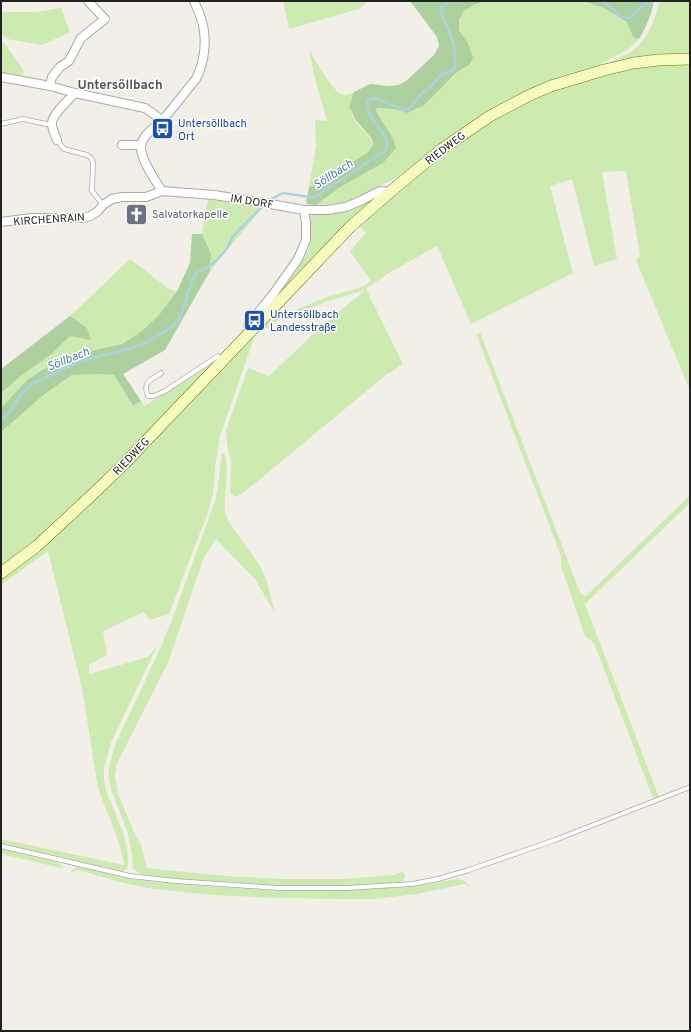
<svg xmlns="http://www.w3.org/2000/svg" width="691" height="1032" viewBox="0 0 691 1032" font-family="Overpass,sans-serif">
	<rect width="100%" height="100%" fill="#f2efe9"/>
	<path fill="#cdebb0" d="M283,1H366L365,4L359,9L289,29Z
		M485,1H583L604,8L627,22L633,37L639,39L630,48L593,68L550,83L408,173L379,186L361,197L346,203L316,205L339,188L383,163V123L376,110L377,108L394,109L407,113L450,80L457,72L469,65L468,43L459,30V20L464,11L474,4Z
		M659,1H690V54L605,65C614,60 625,56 633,50C648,39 656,18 659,1Z
		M61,8L70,32L42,45L7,39L1,33V12H36Z
		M1,39L23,69L24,73C18,80 9,76 1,74Z
		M309,50C315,59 332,91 342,94C347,96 350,94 354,92C353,97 349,103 350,107C352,122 367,132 374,144L368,152L324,181L309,187L316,146L315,120L327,121L314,75Z
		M690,64V391L636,260L640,255L626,171L602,172L617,259L594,266L572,179L550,186L573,273L471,324L437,246L387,274L366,289L403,364L386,375L243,493C237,497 234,498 230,492L231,462L227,444L226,430L248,368L269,376L321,327L365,290L325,302L277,321L265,329V325L270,321L324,298L362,287L371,281L350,251L366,233L360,227C395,196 432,161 472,135C521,102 577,78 636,68C654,65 672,65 690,64Z
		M377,197L277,298L302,262L309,249V219L311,214Z
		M208,199L262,208L210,271L211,254L202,234Z
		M130,259L168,288L177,292L159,315L142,331L122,344L95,350L44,369L27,380L1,408V393L22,375L53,353L70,336L87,328L70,316Z
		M480,332L581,595L586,596L690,495V503L585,604L659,797L653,798L594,643L585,636L561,566V556L476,334Z
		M253,335H255L220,436L216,460L213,493L208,512L169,614L150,620L144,612L103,631L107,655L89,665V674L148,657L157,646L111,743L104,767V781L107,793L124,835L128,856V867L124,871H121L1,843V839L124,865L122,853L117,837L98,788L82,688L48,551L1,585V577Z
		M217,361L90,491L34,543L1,568V432L46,393L72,375L98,374L114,375L133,406L141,401L144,406Z
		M224,453C231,469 223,493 225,510C225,514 227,518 229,522L260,566L266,579L269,589L272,602L276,614L269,603L255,579L216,539L204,557L168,663L117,763L115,776L118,794L134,832L141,845L147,868L226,876L285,879H344L395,875L403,871L405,877L403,881L398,883L346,886H279L175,879L144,875L137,872L133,868L132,855L128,834L112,792L109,779V767L115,745L160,649L173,617L215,501L217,492L222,454Z
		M1,848L56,862L60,864L61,868L1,854Z
		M76,867H81L130,879L175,884L279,891L345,890L410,887L457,879L464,880L470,887L464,884L417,894L375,899H342L278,898L211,895L147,888L120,882L78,870L72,872L68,874Z"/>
	<path fill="#add19e" d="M410,1H485L474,5L464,11L459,20V30L468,43L473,58L469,65L457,72L423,106L407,113L394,109L377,108L376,110L383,123L393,138L396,148L383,163L339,188L316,205L306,204L309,187L324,181L368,152L374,144L371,138L355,119L349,106L354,92L370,84L388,86L399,85L406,81L434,55L439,46L437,37Z
		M583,1H654C651,17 647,25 639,39L633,37L627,22L604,8Z
		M192,234H202L211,254L210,271L165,350L123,374L141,401L133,406L114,375L98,374L72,375L46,393L1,432V408L27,380L44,369L95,350L122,344L142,331L159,315L177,291L190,263Z
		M70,316L87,328L91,340L70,336L53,353L22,375L1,393V369Z"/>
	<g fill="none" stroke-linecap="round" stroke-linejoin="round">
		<path stroke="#aad3df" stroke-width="2.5" d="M602,1L615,11L617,14L621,17L628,18C636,13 641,6 649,1
			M268,201L271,199L283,193L309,197H315L386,150C386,147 387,145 387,143C386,129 363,118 368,101L373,98L383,101L403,110L410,108L423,92L430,88L441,74L446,73L454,70C457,57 454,42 448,29C444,20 442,18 441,8L451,1
			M1,419L5,417L12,409L19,397L25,390L32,384L81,361L128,349L148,342L174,325L179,320L184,306L192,281L196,273L211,265L220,257L227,248L233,236L265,204"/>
		<defs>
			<path id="service" d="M1,124L23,119L51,125
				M57,140L64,149L87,155L91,158L93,162L92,191L103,205
				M161,373C151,380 142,382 148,396H154L165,391L218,356L224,359
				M1,846L130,876L175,881L279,888H347L412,884L438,879L469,870L555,840L690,787"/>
			<path id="minor" d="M1,77L50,86L75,93L145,108L162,120
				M50,86L52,77L60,67L69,61L81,38L105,19L88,1
				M57,140C55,135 52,129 52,124C51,115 69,100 75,93
				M122,145H141
				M162,191C155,180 140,159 141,146C142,135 155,128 162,120C174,108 184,93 196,79C203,65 206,47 204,31C203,20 198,10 194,1
				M1,222L32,218H82L90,216L97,212L103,205L112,199L122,197H146L162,191L214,195L259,202L304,210H327L346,207L360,201L380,191L390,192
				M253,329L248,325L274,293L298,259L306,240V223L304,210"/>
			<path id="secondary" d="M1,573L37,546L94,493L125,463L253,329L350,227L390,192L442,149L490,116L530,95L551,86L604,70L634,63L658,60L690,59"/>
		</defs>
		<use href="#service" stroke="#a9a9a9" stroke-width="5.5"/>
		<use href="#minor" stroke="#a9a9a9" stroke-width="10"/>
		<use href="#secondary" stroke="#707d05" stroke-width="12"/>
		<use href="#service" stroke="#fff" stroke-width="4"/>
		<use href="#minor" stroke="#fff" stroke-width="8"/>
		<use href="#secondary" stroke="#f7fabf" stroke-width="11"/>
	</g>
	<defs>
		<symbol id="bus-square" viewBox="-11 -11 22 22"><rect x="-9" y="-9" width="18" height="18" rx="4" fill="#1a4fb4" stroke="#fff"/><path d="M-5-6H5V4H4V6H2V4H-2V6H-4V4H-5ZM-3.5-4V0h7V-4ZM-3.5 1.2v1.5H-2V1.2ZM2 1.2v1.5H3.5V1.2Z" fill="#fff"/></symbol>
		<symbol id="church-square" viewBox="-11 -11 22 22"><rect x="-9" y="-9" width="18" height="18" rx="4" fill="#6b7280" stroke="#fff"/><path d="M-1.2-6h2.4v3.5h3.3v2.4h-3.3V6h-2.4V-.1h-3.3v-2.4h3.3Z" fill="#fff"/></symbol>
	</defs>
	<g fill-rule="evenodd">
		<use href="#bus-square" x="150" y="116" width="25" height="25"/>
		<use href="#church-square" x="124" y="202" width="25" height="25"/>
		<use href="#bus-square" x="242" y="308" width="25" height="25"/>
	</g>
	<g text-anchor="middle" stroke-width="3" stroke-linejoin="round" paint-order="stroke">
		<g font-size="11" fill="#164399" stroke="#fff" text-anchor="start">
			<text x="178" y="127">Untersöllbach<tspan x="178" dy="13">Ort</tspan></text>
			<text x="270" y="318">Untersöllbach<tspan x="270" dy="13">Landesstraße</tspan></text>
		</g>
		<g font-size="11" fill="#222" stroke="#fff">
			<text transform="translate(445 148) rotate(-37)" y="4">RIEDWEG</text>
			<text transform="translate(252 201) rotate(9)" y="4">IM DORF</text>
			<text transform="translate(49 219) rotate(-4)" y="4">KIRCHENRAIN</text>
			<text transform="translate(131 456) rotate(-46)" y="4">RIEDWEG</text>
		</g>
		<g font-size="11" fill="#5b616d" stroke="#fff" text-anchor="start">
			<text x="152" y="218">Salvatorkapelle</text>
		</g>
		<g font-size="12" font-style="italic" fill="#4a7aab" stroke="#fff">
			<text transform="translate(333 174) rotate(-33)" y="4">Söllbach</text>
			<text transform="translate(68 359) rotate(-22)" y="4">Söllbach</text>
		</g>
		<g font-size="13" font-weight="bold" fill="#555" stroke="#fff">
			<text x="120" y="89">Untersöllbach</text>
		</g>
	</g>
	<rect width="691" height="1032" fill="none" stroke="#222222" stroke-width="4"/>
</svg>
